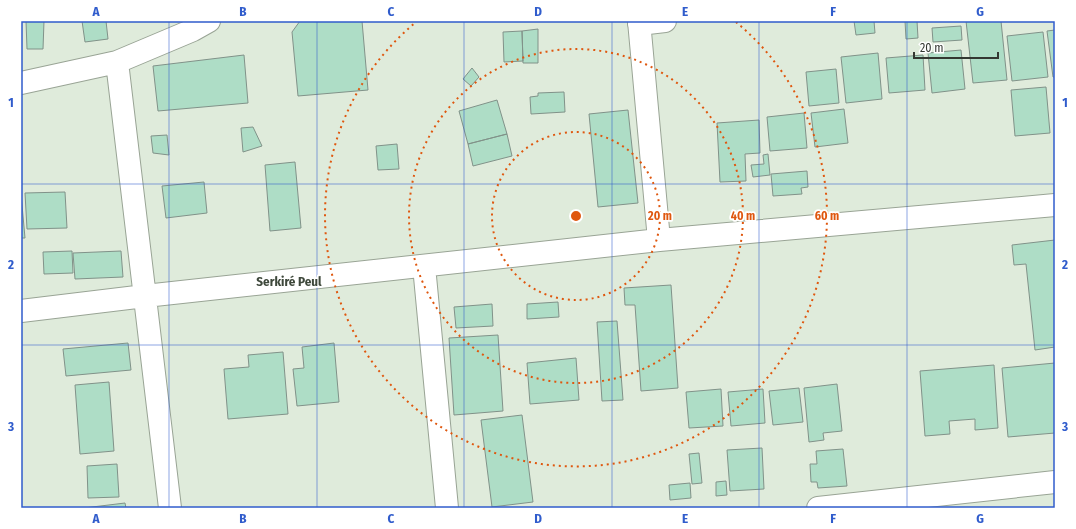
<svg xmlns="http://www.w3.org/2000/svg" width="1076" height="529" viewBox="0 0 1076 529" font-family="'Fira Sans Condensed',sans-serif">
	<rect width="100%" height="100%" fill="#dfebdb"/>
	<path fill="#aeddc6" stroke="#819289" d="M26,21H44L43,49H27Z
		M82,21H106L108,39L85,42Z
		M300,21H362L368,90L298,96L292,32Z
		M854,21H874L875,33L856,35Z
		M905,21H917L918,38L906,39Z
		M966,21H1001L1007,80L973,83Z
		M961,26L962,40L933,42L932,28Z
		M538,29V63H523L522,31Z
		M1055,30V77H1053L1047,31Z
		M522,31L523,61L504,62L503,32Z
		M1043,32L1048,77L1012,81L1007,36Z
		M961,50L965,89L932,93L928,53Z
		M878,53L882,99L846,103L841,57Z
		M244,55L248,103L158,111L153,66Z
		M923,55L925,90L889,93L886,58Z
		M472,68L479,77L471,86L463,79Z
		M836,69L839,103L809,106L806,72Z
		M1046,87L1050,133L1015,136L1011,90Z
		M564,92L565,112L531,114L530,97L538,96V93Z
		M497,100L507,134L468,144L459,111Z
		M844,109L848,143L815,147L811,113Z
		M628,110L638,203L598,207L589,114Z
		M804,113L807,148L770,151L767,117Z
		M759,120L760,153L745,154L746,181L720,182L717,123Z
		M253,127L262,146L243,152L241,128Z
		M507,134L512,156L473,166L468,144Z
		M167,135L169,155L153,153L151,136Z
		M397,144L399,169L378,170L376,146Z
		M768,154L770,175L753,177L751,165L764,164L763,155Z
		M295,162L301,228L270,231L265,165Z
		M807,171L808,187L801,188L802,194L773,196L771,174Z
		M204,182L207,213L166,218L162,186Z
		M65,192L67,228L27,229L25,193Z
		M21,194L25,238H21Z
		M1055,240V347L1035,350L1026,264L1014,265L1012,245Z
		M72,251L73,273L44,274L43,252Z
		M121,251L123,277L75,279L73,253Z
		M671,285L678,388L641,391L635,305H625L624,288Z
		M558,302L559,317L527,319V304Z
		M492,304L493,326L456,328L454,307Z
		M617,321L623,400L602,401L597,322Z
		M498,335L503,411L454,415L449,338Z
		M128,343L131,370L66,376L63,349Z
		M334,343L339,402L297,406L293,369L304,368L302,347Z
		M283,352L288,414L228,419L224,369L249,367L248,355Z
		M576,358L579,400L530,404L527,363Z
		M1055,363V433L1008,437L1002,368Z
		M994,365L998,428L975,430V419L949,421L950,434L925,436L920,371Z
		M109,382L114,451L80,454L75,385Z
		M837,384L842,431L823,433L824,440L809,442L804,388Z
		M799,388L803,422L773,425L769,391Z
		M721,389L723,426L689,428L686,392Z
		M763,389L765,423L731,426L728,392Z
		M522,415L533,502L492,507L481,420Z
		M762,448L764,489L730,491L727,450Z
		M843,449L847,486L818,488L817,482H811L810,464H817L816,451Z
		M699,453L702,483L692,484L689,454Z
		M117,464L119,497L88,498L87,466Z
		M726,481L727,495L716,496V482Z
		M690,483L691,498L670,500L669,485Z
		M125,503L126,508H84Z"/>
	<g fill="none" stroke-linecap="round" stroke-linejoin="round">
		<defs>
			<path id="minor" d="M639,21L659,240
				M639,24L665,21
				M117,62L170,508
				M21,83L117,62L193,30L209,21
				M424,266L447,508
				M21,311L145,296L659,240L1055,205
				M818,508L1055,482"/>
		</defs>
		<use href="#minor" stroke="#99a495" stroke-width="24"/>
		<use href="#minor" stroke="#fff" stroke-width="22"/>
	</g>
	<path fill="none" stroke="#305ccc" stroke-width="1" stroke-opacity="0.55" d="M169,21V508M317,21V508M464,21V508M612,21V508M759,21V508M907,21V508M21,184H1055M21,345H1055"/>
	<g fill="none" stroke="#df570e" stroke-width="2" stroke-dasharray="2 4">
		<circle cx="576" cy="216" r="84"/>
		<circle cx="576" cy="216" r="167"/>
		<path d="M736 22A251 251 0 1 1 416 22"/>
	</g>
	<g text-anchor="middle" stroke-width="3.5" stroke-linejoin="round" paint-order="stroke">
		<g font-size="13" font-weight="bold" fill="#3e483b" stroke="#fff">
			<text x="289" y="286">Serkiré Peul</text>
		</g>
	</g>
	<circle cx="576" cy="216" r="6" fill="#df570e" stroke="#fff" stroke-width="2"/>
	<g font-size="12" text-anchor="middle" font-weight="bold" fill="#df570e" stroke="#fff" stroke-width="3.5" stroke-linejoin="round" paint-order="stroke">
		<text x="660" y="220">20 m</text>
		<text x="743" y="220">40 m</text>
		<text x="827" y="220">60 m</text>
	</g>
	<rect width="1076" height="529" fill="none" stroke="#ffffff" stroke-width="44"/>
	<path d="M914 52v6h84v-6" fill="none" stroke="#333731" stroke-width="2"/>
	<text x="920" y="52" font-size="12" fill="#333731" stroke="#ffffff" stroke-width="3" paint-order="stroke">20 m</text>
	<rect x="22" y="22" width="1032" height="485" fill="none" stroke="#305ccc" stroke-width="1.5"/>
	<g font-size="13" text-anchor="middle" font-weight="bold" fill="#305ccc">
		<text x="96" y="16">A</text>
		<text x="243" y="16">B</text>
		<text x="391" y="16">C</text>
		<text x="538" y="16">D</text>
		<text x="685" y="16">E</text>
		<text x="833" y="16">F</text>
		<text x="980" y="16">G</text>
		<text x="11" y="107">1</text>
		<text x="1065" y="107">1</text>
		<text x="11" y="269">2</text>
		<text x="1065" y="269">2</text>
		<text x="11" y="431">3</text>
		<text x="1065" y="431">3</text>
		<text x="96" y="523">A</text>
		<text x="243" y="523">B</text>
		<text x="391" y="523">C</text>
		<text x="538" y="523">D</text>
		<text x="685" y="523">E</text>
		<text x="833" y="523">F</text>
		<text x="980" y="523">G</text>
	</g>
</svg>
